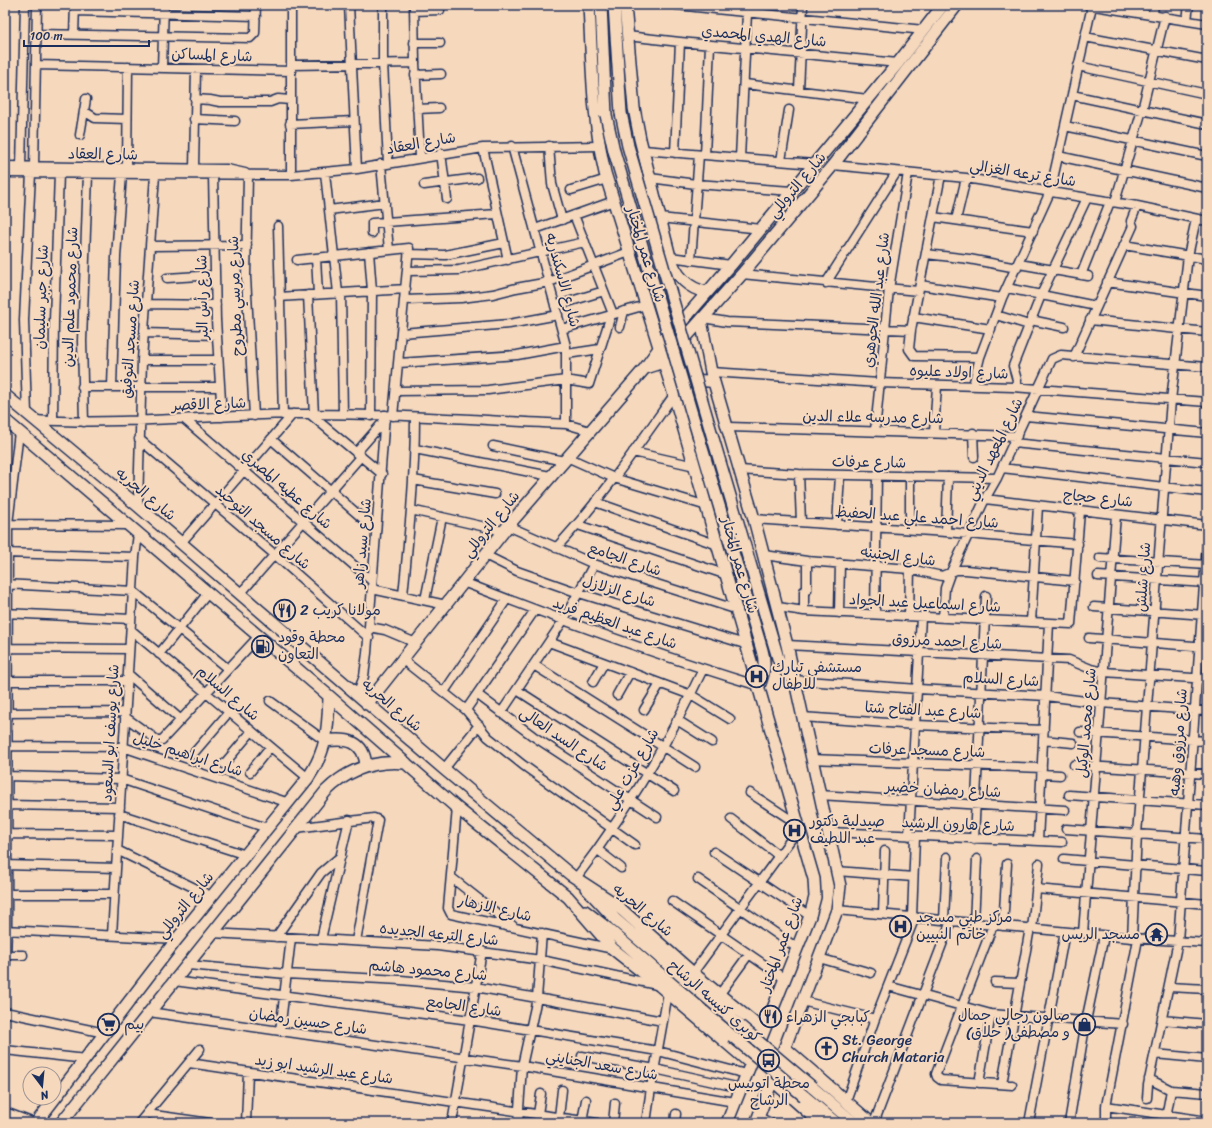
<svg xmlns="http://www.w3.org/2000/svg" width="1212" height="1128" viewBox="0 0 1212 1128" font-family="Sriracha,'Playpen Sans Arabic',sans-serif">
	<rect width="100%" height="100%" fill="#f6d8bc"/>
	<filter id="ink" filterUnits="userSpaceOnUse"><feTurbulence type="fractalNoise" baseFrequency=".025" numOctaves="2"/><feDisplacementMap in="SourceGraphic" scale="8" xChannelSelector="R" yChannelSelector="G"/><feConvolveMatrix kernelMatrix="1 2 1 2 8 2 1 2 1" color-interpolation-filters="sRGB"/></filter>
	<g filter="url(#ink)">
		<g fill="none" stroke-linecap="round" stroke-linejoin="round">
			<defs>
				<path id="street" d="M349,5L357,169
					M383,5V63L388,163
					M414,5L415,63L420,157
					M676,5L924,30
					M1088,5L1207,24
					M75,11L256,16
					M414,11L440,10
					M1153,14L1154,5
					M1187,20L1189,5
					M36,34L250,38L255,33L256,5
					M74,35L75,5
					M627,36L680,42L898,63
					M1085,37L1207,60
					M414,43H440
					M36,65L291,71
					M291,65L415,63
					M1078,66L1207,94
					M162,68L164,5
					M415,75L441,74
					M745,84L868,99
					M799,90L803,5
					M1072,95L1207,124
					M195,99L210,100L220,102H270L278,99L290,100
					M417,109L439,108
					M84,111L95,118L127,119
					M194,119L235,121
					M290,124L354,121
					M1065,126L1207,156
					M80,135L86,99
					M512,146L566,346V424
					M549,146L552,184L562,220
					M483,148L508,260
					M643,150L814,164
					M441,153L447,199
					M675,153L680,42
					M705,155L710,45
					M1058,156L1207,188
					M740,158L747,13
					M781,161L789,110
					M381,164L389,250
					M833,165L966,178L1137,206L1207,221
					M5,166L227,169L245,173
					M21,166L25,5
					M34,167L37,5
					M127,168L128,67
					M194,168L196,69
					M5,173L291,175L357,169L483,148L599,146
					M325,173L338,293
					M213,175L216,320L222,417
					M248,175L246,277L254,416
					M291,175V5
					M941,175L911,330L909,349L914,356L980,357
					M650,178L696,184L792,191
					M424,185L477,178
					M571,190L607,179
					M1115,202L1142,110L1165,16
					M329,210L385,203
					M574,215L613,314
					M933,217L1033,231
					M660,218L761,229
					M956,220L966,178
					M278,226L283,415
					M535,229L614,201
					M372,233V223L497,214
					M1124,245L1207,259
					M151,246L247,245
					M369,252L372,291L371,416
					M409,254L445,255L504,243
					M926,254L969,259L1017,268
					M670,257L731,265
					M316,258L318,294
					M297,260L409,248L393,416
					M691,260L699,155
					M1019,264L1088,276
					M408,271L459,270L585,242
					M742,274L918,291
					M1081,275L1110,202
					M167,278L215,275
					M1107,282L1207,296
					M826,283L896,173
					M920,285L1002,298
					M1007,288L1096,306
					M341,293L343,414
					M308,295L314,415
					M279,297L406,289
					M405,300L461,298L493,294L516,288L549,282L629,252
					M146,304L216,305
					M555,306L604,291
					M996,315L1029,325
					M913,317L991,329
					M703,318L727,322L911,330
					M1031,320L1064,327
					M1090,320L1207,332
					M620,327L624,311
					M562,329L646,305
					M144,333L217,335
					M402,333L509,324L558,315
					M567,354L600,349
					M1074,357L1133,226L1131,221L1137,206
					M142,360H218
					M399,363L517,355L566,346
					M711,372L879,383L1013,387L1207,402
					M973,386L980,357L1002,298L1050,192L1092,6
					M82,387H220
					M112,387L116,257L122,174
					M1016,387L1017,380L1013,366L1041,295L1087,198
					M396,391L488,390L566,380L589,384L611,315
					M27,414L24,320L31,173
					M311,415L382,474
					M1026,416L1207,433
					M184,419L372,581
					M34,420C121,425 207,416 294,414C385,413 475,420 566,424L590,431
					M53,421L54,321L59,173
					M84,422L82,341L88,174
					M729,427L1017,436
					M875,431L889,289L908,173
					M934,432L937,386
					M973,433L974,457
					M139,439L274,554L369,638
					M271,439L376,530
					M1013,443L1207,462
					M493,446L564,461
					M415,449L550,476
					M633,452L695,466
					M356,453L385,420
					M567,457L614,478L707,506
					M1002,468L1207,492
					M740,470L799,474L997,478
					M799,474L801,522
					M413,480L495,494
					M985,499L1207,525
					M595,502L718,545
					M138,506L142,360L155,175
					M411,510L503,531
					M754,519L946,532L1078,544
					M5,524L128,525
					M578,525L727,575
					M837,525L840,475
					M508,526L594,564L738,610
					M910,529V476
					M946,532L948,477
					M181,543L293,414
					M556,548C600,501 637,447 674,395
					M5,553L135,557
					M485,555L517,571L579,593L748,645
					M764,555L807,561L910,569L942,576L956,570H966L1075,581
					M1100,558L1207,565
					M1098,576L1207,583
					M463,582C561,620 659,656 759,686
					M5,584L133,591L228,669
					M372,589L446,605
					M240,594L361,456
					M403,595C409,536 415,477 415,417
					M425,600L442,517
					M778,607L804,611L1071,624L1080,511
					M1094,607L1205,615
					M804,611V591L807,590V561
					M5,613L131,619
					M839,613L840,563
					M875,614L877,475
					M909,616L910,569
					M943,618L945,588L950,574L985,499L997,478L1052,359L1061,355L1207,367
					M1031,622L1038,506
					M369,627L385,630L416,643
					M131,630L308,778
					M1089,638L1207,647
					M549,642L691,695L730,719
					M787,645L1069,660L1091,669L1104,672L1207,679
					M5,648L129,649
					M159,654L208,593
					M403,660L466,710L488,737L523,765L635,845
					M534,665L695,767
					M128,674L181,720
					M793,680L918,689L1046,696L1101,703L1207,711
					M5,681H127
					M593,682L604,663
					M517,690L674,791
					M444,692L507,599
					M357,695L364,676L367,653L385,415
					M478,695L533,736L657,817
					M617,695L630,672
					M270,701L325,741
					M466,710L535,610
					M644,710L660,684
					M5,713L125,712
					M501,713L563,621L594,564
					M125,717L157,740H162L259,636
					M802,717L916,725L1044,730
					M677,720L712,742
					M1080,732L1207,741
					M1043,740L1073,743
					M5,746L123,747L289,803
					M193,754L229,712
					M811,759L1042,768
					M224,764L252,731
					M1074,765L1207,774
					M444,769L479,725
					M250,772L270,747
					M1042,774L1060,775
					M5,776L121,779L267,828
					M750,793L799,825
					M819,795L1065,810
					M1069,795L1207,805
					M5,805L120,807
					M457,808L448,908L451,914L613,949
					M119,814L246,855
					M731,819L778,855
					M296,828L374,818L378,820L356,941
					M1066,829L1207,839
					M828,832L1062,842
					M5,834L118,835
					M909,836L921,617
					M974,839L986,596
					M1038,841L1049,623
					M117,850L211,896
					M598,850L621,868
					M714,852L810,916
					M1064,859L1207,871
					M5,865L116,868
					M837,871L913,877
					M452,878L513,926
					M576,878C626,813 668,743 703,669
					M698,879L797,948
					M1036,889L1207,904
					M5,894H114
					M672,901L785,979
					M837,910L1132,938L1207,943
					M883,914L885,851
					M912,917L915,837
					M944,920L947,857
					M974,923L977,859
					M993,925L936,1074L937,1077L941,1080L1012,1085
					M1003,926L1007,864
					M1032,929L1039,864
					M5,930L177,939
					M212,933L438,946L541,960L657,985
					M1083,933L1116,515
					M112,935L135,557L138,534
					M276,937L321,873L341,856
					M1132,938L1137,834L1171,400L1188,256L1196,219
					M321,939L349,820
					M5,955H23
					M819,958L871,973
					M188,965L286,974L401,980L476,987L663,1021
					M693,973L800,827
					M174,981L470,1020L658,1051L746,1074
					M995,982L1019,983
					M5,985L7,930L8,524L19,432
					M888,986L991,1014L1123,1024
					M1169,987L1207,989
					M719,995L749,954
					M802,1001L875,1019
					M5,1012L105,1033
					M149,1012L522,1066L735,1102
					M1162,1020L1207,1024
					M280,1031L291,938
					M5,1050L86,1059
					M1155,1054L1207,1059
					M582,1056L655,1069L741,1088
					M189,1063L597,1123
					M1149,1079L1171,1090L1207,1093
					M979,1083L991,1014
					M1002,1084L1030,928
					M1147,1098L1148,1085L1178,941L1207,544
					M846,1101L875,1019L915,917
					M1106,1106L1207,1121
					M5,1112L34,1123
					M147,1114L210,1123
					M538,1114L541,1094
					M559,1117L562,1090
					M758,1117L771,1123
					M582,1121L586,1100
					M139,1123L200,1049
					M246,1123L248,1072
					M452,1123L482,951
					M518,1123L522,1066L537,998L542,933
					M613,1123L615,1103
					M646,1123L651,1088L668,993
					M675,1123L676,1114
					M874,1123L951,921
					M1029,1123L1065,932
					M1069,1123L1086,1021L1104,936
					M1106,1123V1106L1138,939
					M1165,1123L1171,1090"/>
				<path id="secondary" d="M589,5C592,61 592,117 605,173L674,395L814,879L815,897L810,916L727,1123
					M601,5L606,115
					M614,5L621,113
					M625,5L634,108L640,139L670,257C676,276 687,288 706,292
					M701,320L711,372L754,519L787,645L840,886L837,910L756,1123
					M645,368L664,362L742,274L833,165L957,5
					M676,392C687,381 700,379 714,382
					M5,395L138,506L444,769L571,875L614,903L693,973L764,1031
					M5,420L329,696L457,808L568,897L613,949L660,986L750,1063
					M712,435L778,658L781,666L793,679
					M699,438L762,650C766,663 764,673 759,686
					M367,704L508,526L645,368L660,347L731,265L898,63L943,5
					M325,741C347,738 364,740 366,766
					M586,888L616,920L740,1026
					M585,911L607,928L732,1036
					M785,1048L871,1123
					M772,1080L820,1123
					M812,1087L854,1123
					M804,1096L836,1123
					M36,1123L177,939L308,778C327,750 328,729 329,696
					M61,1123L326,791C348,769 376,760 406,763"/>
			</defs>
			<use href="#street" stroke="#1b2f5e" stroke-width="11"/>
			<use href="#secondary" stroke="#1b2f5e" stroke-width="14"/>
			<use href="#street" stroke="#f6d8bc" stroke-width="8"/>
			<use href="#secondary" stroke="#f6d8bc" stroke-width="11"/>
			<defs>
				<path id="secondary-bridge" d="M621,113L628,146L712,435
					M606,115L614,151L699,438
					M740,1026L812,1087
					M732,1036L804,1096"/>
			</defs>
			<use href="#secondary-bridge" stroke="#1b2f5e" stroke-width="14" stroke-linecap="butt"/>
			<use href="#secondary-bridge" stroke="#f6d8bc" stroke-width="11"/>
		</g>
	</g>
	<defs>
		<symbol id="restaurant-ring" viewBox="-11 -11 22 22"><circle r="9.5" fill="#f6d8bc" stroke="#1b2f5e" stroke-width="1.5"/><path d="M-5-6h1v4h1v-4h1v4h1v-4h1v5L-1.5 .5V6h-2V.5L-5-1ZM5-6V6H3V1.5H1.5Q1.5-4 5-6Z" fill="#1b2f5e"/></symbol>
		<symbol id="fuel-ring" viewBox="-11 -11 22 22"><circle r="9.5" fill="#f6d8bc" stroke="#1b2f5e" stroke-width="1.5"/><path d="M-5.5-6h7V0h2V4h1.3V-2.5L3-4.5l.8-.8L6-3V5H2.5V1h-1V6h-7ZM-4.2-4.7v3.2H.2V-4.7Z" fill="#1b2f5e"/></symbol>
		<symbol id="hospital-ring" viewBox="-11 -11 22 22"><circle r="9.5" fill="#f6d8bc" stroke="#1b2f5e" stroke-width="1.5"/><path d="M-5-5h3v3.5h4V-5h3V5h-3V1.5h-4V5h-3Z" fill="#1b2f5e"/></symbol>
		<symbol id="temple-ring" viewBox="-11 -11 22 22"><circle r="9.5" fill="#f6d8bc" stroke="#1b2f5e" stroke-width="1.5"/><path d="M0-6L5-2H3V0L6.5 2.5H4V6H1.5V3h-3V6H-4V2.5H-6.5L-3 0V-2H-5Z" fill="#1b2f5e"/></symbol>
		<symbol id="supermarket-ring" viewBox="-11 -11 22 22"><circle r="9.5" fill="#f6d8bc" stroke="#1b2f5e" stroke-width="1.5"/><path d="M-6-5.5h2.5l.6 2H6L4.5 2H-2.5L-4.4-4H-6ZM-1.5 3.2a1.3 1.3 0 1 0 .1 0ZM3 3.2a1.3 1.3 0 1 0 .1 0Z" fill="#1b2f5e"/></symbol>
		<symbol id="shop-ring" viewBox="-11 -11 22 22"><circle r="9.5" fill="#f6d8bc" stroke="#1b2f5e" stroke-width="1.5"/><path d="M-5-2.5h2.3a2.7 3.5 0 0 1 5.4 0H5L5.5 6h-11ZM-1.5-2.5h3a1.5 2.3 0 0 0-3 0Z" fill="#1b2f5e"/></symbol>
		<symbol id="church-ring" viewBox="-11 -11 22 22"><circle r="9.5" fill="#f6d8bc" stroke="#1b2f5e" stroke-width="1.5"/><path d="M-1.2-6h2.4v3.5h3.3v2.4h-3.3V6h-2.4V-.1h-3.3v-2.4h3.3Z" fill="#1b2f5e"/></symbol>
		<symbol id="bus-ring" viewBox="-11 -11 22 22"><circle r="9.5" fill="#f6d8bc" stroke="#1b2f5e" stroke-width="1.5"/><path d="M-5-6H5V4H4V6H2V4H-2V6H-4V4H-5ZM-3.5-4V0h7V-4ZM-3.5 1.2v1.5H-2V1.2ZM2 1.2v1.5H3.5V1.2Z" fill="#1b2f5e"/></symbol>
	</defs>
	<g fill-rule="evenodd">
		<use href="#restaurant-ring" x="272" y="598" width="25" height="25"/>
		<use href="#fuel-ring" x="250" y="634" width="25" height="25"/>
		<use href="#hospital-ring" x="744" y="664" width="25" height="25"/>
		<use href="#hospital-ring" x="782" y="818" width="25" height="25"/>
		<use href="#hospital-ring" x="888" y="914" width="25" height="25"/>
		<use href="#temple-ring" x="1144" y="922" width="25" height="25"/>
		<use href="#restaurant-ring" x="758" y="1004" width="25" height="25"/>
		<use href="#supermarket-ring" x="96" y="1012" width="25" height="25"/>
		<use href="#shop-ring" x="1072" y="1012" width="25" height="25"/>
		<use href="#church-ring" x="814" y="1036" width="25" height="25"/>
		<use href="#bus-ring" x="756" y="1048" width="25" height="25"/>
	</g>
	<g text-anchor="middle" stroke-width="4" stroke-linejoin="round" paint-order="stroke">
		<g font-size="15" fill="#1b2f5e" stroke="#f6d8bc">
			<text transform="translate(764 36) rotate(5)" y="5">شارع الهدي المحمدي</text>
			<text transform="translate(212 55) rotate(2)" y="5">شارع المساكن</text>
			<text transform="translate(421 143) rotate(-10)" y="5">شارع العقاد</text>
			<text transform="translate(103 154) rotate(1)" y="5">شارع العقاد</text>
			<text transform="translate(1023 173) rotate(9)" y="5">شارع ترعه الغزالي</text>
			<text transform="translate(797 185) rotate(-50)" y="5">شارع التروللي</text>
			<text transform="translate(646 254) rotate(73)" y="5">شارع عمر المختار</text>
			<text transform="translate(563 280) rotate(75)" y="5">شارع الاسكندريه</text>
			<text transform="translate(235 296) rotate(-92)" y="5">شارع مرسي مطروح</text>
			<text transform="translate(41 297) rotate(-88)" y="5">شارع جبر سليمان</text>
			<text transform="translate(70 297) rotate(-88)" y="5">شارع محمود علم الدين</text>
			<text transform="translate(202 297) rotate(-91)" y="5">شارع رأس البر</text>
			<text transform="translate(876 300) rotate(-83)" y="5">شارع عبد الله الجوهري</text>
			<text transform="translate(130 339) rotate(-86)" y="5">شارع مسجد التوفيق</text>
			<text transform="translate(959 372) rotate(2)" y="5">شارع اولاد عليوه</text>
			<text transform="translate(209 404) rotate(-2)" y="5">شارع الاقصر</text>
			<text transform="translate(873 417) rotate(1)" y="5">شارع مدرسه علاء الدين</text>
			<text transform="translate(994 449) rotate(-64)" y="5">شارع المعهد الديني</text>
			<text transform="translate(869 462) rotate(1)" y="5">شارع عرفات</text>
			<text transform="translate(287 489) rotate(41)" y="5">شارع عطيه المصري</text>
			<text transform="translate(146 494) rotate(40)" y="5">شارع الحريه</text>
			<text transform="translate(1098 498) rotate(6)" y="5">شارع حجاج</text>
			<text transform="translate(917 517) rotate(4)" y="5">شارع احمد علي عبد الحفيظ</text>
			<text transform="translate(491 524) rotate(-51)" y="5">شارع التروللي</text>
			<text transform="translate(263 527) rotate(41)" y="5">شارع مسجد التوحيد</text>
			<text transform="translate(362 543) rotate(-85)" y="5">شارع سيد زاهر</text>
			<text transform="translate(898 556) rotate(7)" y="5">شارع الجنينه</text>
			<text transform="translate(625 559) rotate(19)" y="5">شارع الجامع</text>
			<text transform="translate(740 565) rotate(74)" y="5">شارع عمر المختار</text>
			<text transform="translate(1143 577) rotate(-86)" y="5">شارع شلش</text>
			<text transform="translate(619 591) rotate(17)" y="5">شارع الزلازل</text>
			<text transform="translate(925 603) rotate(3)" y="5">شارع اسماعيل عبد الجواد</text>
			<text transform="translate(615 623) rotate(19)" y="5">شارع عبد العظيم فريد</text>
			<text transform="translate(947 641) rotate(3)" y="5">شارع احمد مرزوق</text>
			<text transform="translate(1001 679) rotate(3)" y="5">شارع السلام</text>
			<text transform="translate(228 693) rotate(40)" y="5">شارع السلام</text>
			<text transform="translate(392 705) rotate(40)" y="5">شارع الحريه</text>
			<text transform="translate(923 710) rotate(3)" y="5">شارع عبد الفتاح شتا</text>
			<text transform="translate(1086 723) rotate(-85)" y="5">شارع محمد الوكيل</text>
			<text transform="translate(110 733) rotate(-87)" y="5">شارع يوسف ابو السعود</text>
			<text transform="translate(564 739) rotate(34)" y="5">شارع السد العالى</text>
			<text transform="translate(1178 742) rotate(-86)" y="5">شارع مرزوق وهبه</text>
			<text transform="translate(927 750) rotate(2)" y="5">شارع مسجد عرفات</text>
			<text transform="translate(188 754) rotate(18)" y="5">شارع ابراهيم خليل</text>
			<text transform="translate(632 769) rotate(-60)" y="5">شارع عزت علي</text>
			<text transform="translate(943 789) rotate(3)" y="5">شارع رمضان خضير</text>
			<text transform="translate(958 824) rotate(2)" y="5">شارع هارون الرشيد</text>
			<text transform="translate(185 905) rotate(-51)" y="5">شارع التروللي</text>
			<text transform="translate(495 908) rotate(13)" y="5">شارع الازهار</text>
			<text transform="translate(643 910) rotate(40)" y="5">شارع الحريه</text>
			<text transform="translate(439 934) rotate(6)" y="5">شارع الترعه الجديده</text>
			<text transform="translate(781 944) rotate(-70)" y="5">شارع عمر المختار</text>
			<text transform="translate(428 970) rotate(5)" y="5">شارع محمود هاشم</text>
			<text transform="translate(715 1001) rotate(41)" y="5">كوبرى كنيسه الرشاح</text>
			<text transform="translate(464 1006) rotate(8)" y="5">شارع الجامع</text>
			<text transform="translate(308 1021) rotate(8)" y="5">شارع حسين رمضان</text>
			<text transform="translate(602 1065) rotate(10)" y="5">شارع سعد الجنايني</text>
			<text transform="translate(324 1069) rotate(8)" y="5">شارع عبد الرشيد ابو زيد</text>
		</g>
		<g font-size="15" fill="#1b2f5e" stroke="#f6d8bc" text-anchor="start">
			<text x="300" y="615">مولانا كريب 2</text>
			<text x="278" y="642">محطة وقود<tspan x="278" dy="17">التعاون</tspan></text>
			<text x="772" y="672">مستشفى تبارك<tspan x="772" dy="17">للاطفال</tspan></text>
			<text x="810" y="826">صيدلية دكتور<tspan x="810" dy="17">عبد اللطيف</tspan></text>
			<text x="916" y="922">مركز طبي مسجد<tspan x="916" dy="17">خاتم النبيين</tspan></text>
			<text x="1140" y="939" text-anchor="end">مسجد الريس</text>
			<text x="1070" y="1020" text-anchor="end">صالون رجالي جمال<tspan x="1070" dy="17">و مصطفى( حلاق)</tspan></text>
			<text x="786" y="1022">كبابجي الزهراء</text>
			<text x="124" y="1029">بيم</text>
			<text x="842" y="1045">St. George<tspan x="842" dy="17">Church Mataria</tspan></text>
			<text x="769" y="1088" text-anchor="middle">محطة اتوبيس<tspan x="769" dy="17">الرشاح</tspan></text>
		</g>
	</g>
	<rect width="1212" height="1128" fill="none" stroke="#f6d8bc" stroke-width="20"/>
	<rect x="10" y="10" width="1192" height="1108" fill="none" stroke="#1b2f5e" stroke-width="1.5" filter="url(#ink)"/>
	<g transform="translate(42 1086) rotate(164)"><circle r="19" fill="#f6d8bc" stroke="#9e9496"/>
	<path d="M0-3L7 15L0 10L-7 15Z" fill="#1b2f5e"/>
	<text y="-6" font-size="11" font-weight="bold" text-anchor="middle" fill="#1b2f5e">N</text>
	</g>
	<path d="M24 40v6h125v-6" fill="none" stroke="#1b2f5e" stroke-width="2"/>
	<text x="30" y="40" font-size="12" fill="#1b2f5e" stroke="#f6d8bc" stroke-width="3" paint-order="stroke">100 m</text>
</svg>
